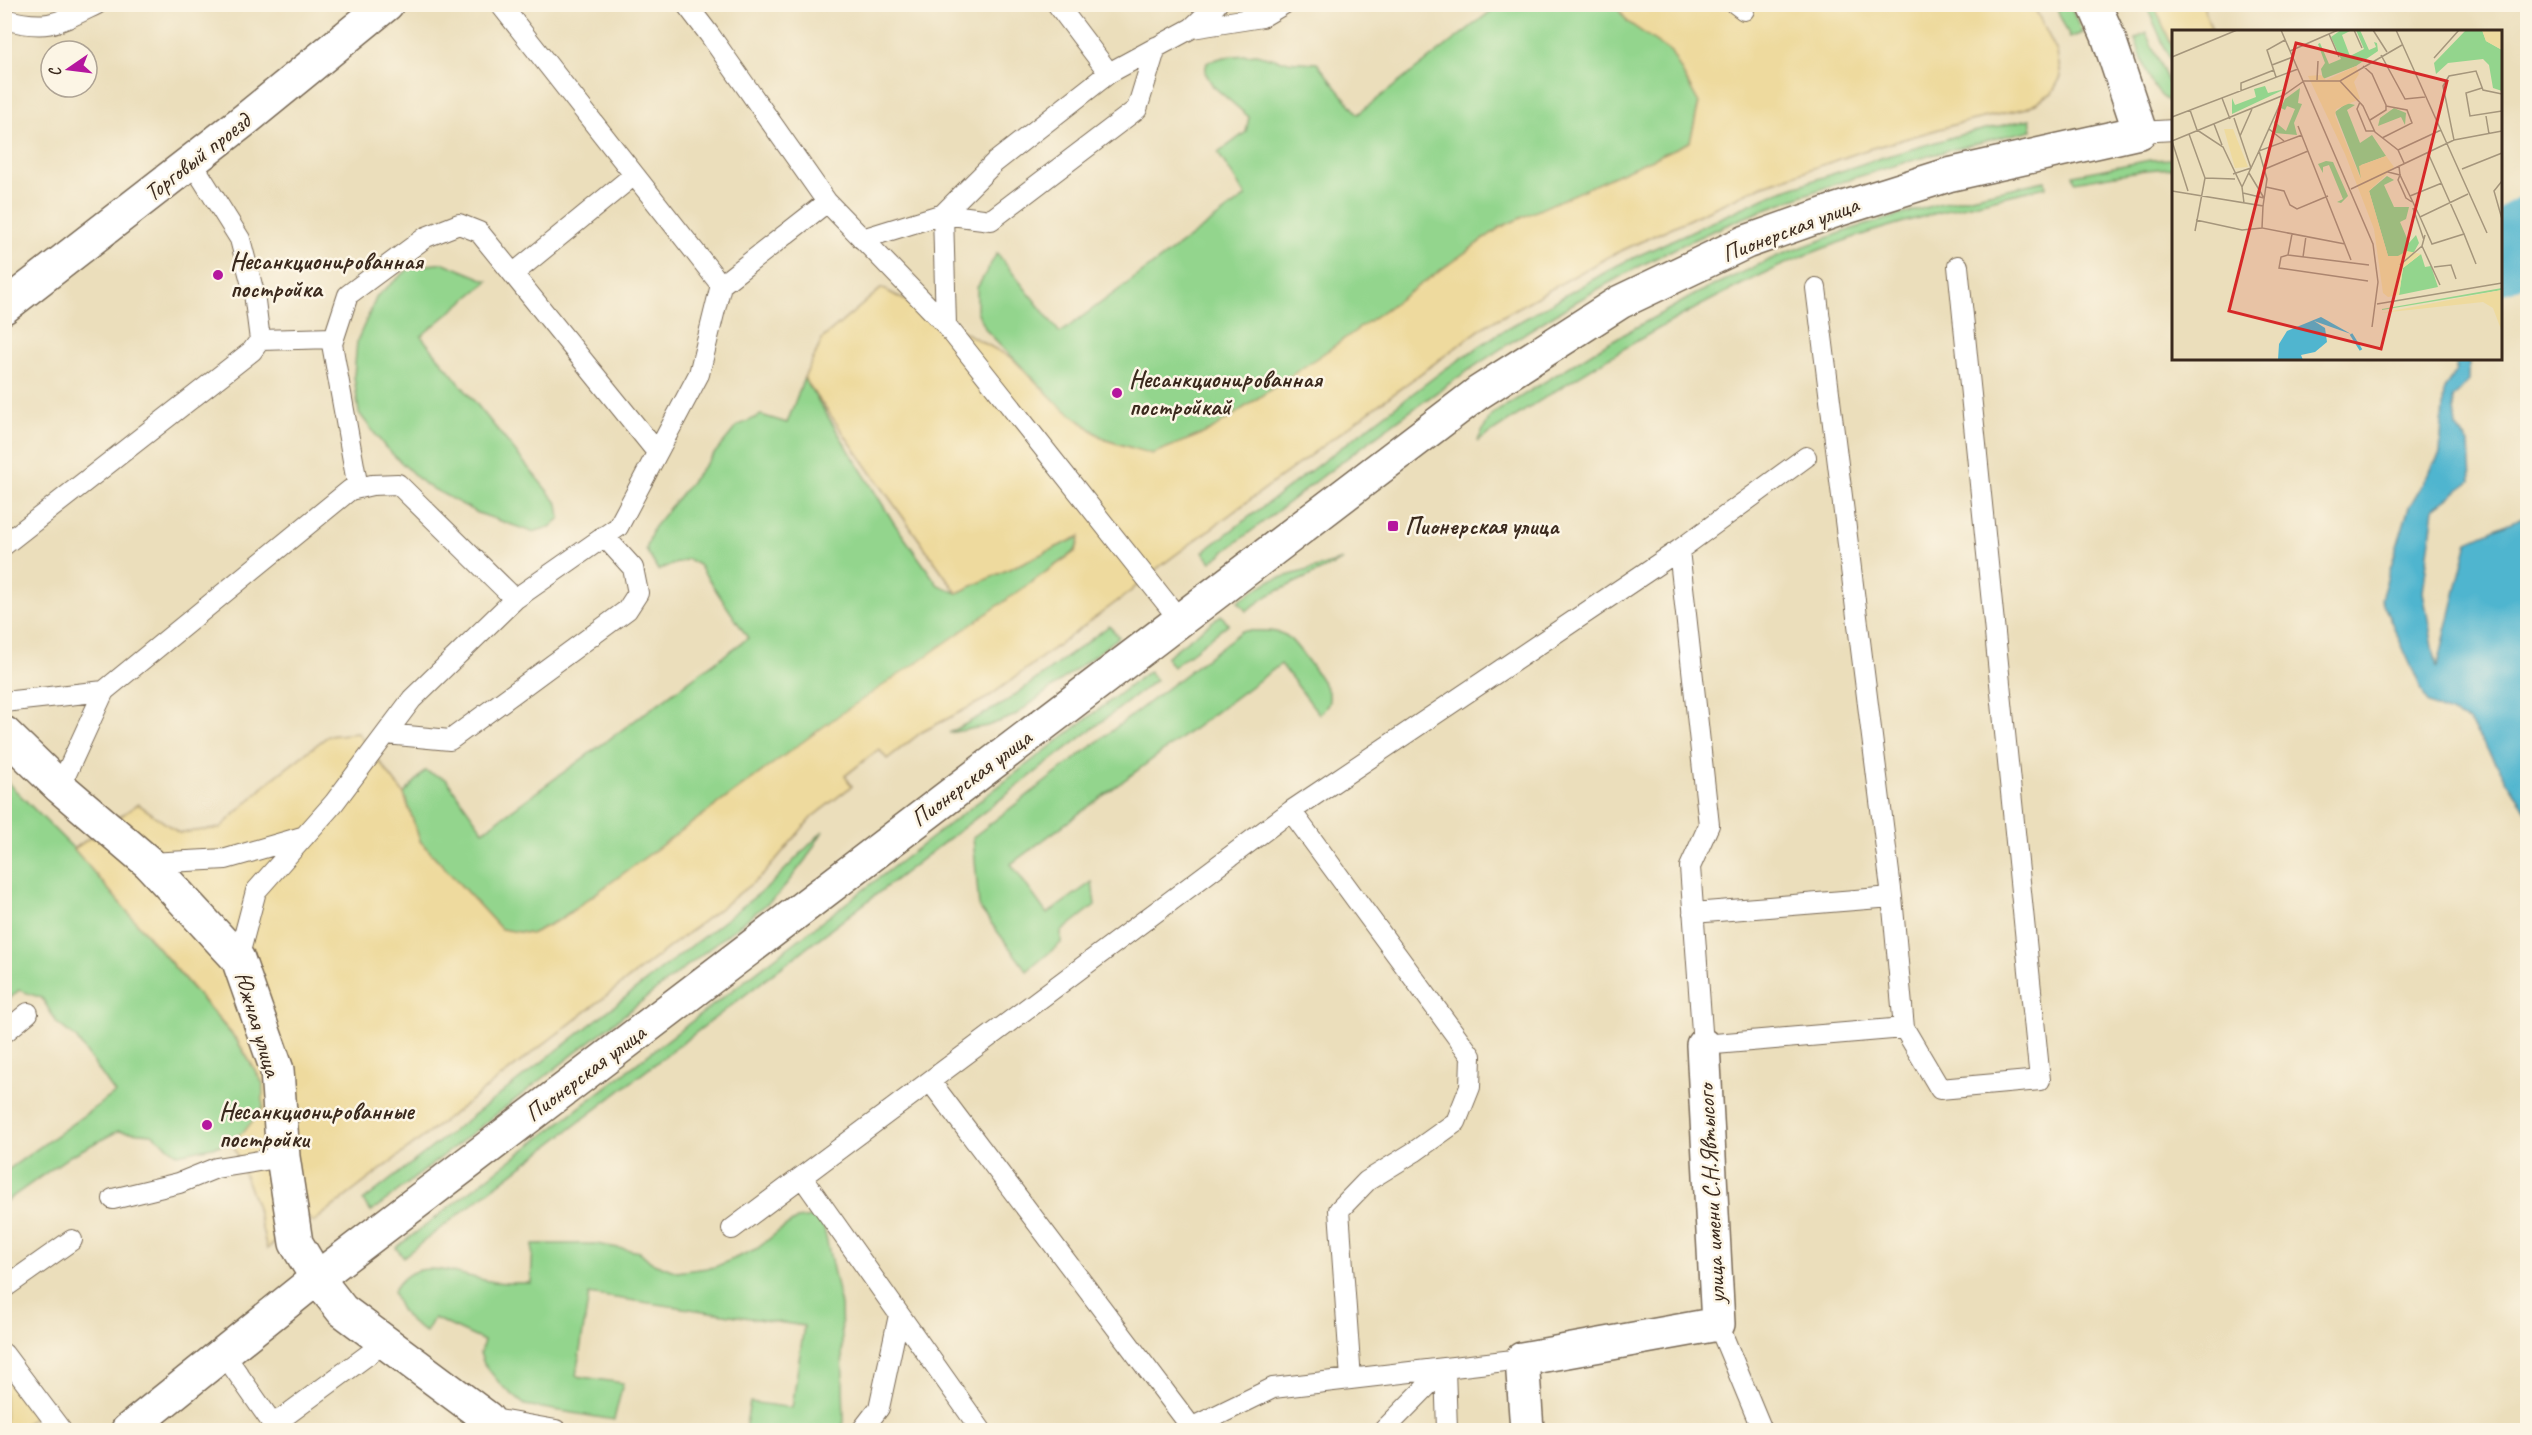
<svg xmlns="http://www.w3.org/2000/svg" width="2532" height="1435" viewBox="0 0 2532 1435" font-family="Caveat,sans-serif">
	<rect width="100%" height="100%" fill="#fcf5e5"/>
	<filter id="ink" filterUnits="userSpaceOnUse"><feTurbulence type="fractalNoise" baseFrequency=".0167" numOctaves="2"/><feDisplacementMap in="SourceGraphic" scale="12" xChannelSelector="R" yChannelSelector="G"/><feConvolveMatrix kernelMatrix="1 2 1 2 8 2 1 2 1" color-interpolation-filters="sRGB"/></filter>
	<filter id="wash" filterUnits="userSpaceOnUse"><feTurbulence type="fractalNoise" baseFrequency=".008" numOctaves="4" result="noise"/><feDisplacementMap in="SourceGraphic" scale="24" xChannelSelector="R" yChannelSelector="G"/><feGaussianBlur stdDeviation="1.35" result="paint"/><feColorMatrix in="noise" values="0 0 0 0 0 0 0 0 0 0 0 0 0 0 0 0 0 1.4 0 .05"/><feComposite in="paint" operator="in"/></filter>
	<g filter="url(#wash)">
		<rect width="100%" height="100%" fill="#ebdebb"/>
		<path fill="#93d58d" stroke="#678056" stroke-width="1.5" d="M1499,5H1615L1628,22L1671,52L1699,103L1690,142L1501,227L1330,349L1210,431L1152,454L1106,440L1061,407L986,330L977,311V288L997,253L1060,333L1246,196L1218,153L1246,132L1249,117L1213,86L1205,72L1207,62L1224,57L1256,54L1282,61L1317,63L1358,114Z
			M2055,5H2070L2082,33L2070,38Z
			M2146,5H2154L2173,48V66Z
			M2146,33L2168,82L2173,87V103C2150,96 2143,59 2135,39Z
			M2030,119L2032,130C1913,157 1794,192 1684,244C1512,326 1361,447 1211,562L1203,552L1445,369L1498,334L1618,265L1770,195L1871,161L1960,135Z
			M2173,159V168L2145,170L2075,182L2073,175L2150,160Z
			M2045,181L2046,187C1955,208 1861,229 1776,268C1670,317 1573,378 1477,442L1491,415L1606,344L1698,293L1780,255L1852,229L1938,204Z
			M444,263L488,281L421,336L558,504L560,518L550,527L532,532L478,513L424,484L385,447L359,413L354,376L357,341L377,296L411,267Z
			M804,378L894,523L938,585L957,593L1081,536L1075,551L560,919L531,934L501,929L420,841L404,794L425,771L446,779L483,831L748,638L699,565L688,559L658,570L646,550L653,528L737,426L761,415L787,423Z
			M1343,560L1269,595L1246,611L1238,601L1269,581Z
			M1221,615L1228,624L1173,667L1166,657Z
			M1109,626L1119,637L1014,716L987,726L949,733L1004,703Z
			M1242,631C1255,631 1273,629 1285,635C1293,639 1327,685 1329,695C1330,704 1325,710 1319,714L1281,664L1011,864L1047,914L1092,882L1095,905L1061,932V943L1027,971L979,907L973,837Z
			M1149,671L1156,680L403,1257L396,1248Z
			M4,779L74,849L237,1041L263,1083V1108L244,1133L218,1146L178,1154L152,1134L118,1131L70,1156L5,1202V1172L115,1093L76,1038L57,1023L42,998L19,990L5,1003Z
			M823,831L806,859L778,895L371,1212L363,1201L770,885Z
			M812,1217L823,1224L841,1305L844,1422L840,1430H745L750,1402L792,1408L804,1326L589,1294L576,1376L623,1383L614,1420L525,1405L501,1385L484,1364L480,1353L484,1341L434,1318L426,1332C407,1323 400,1311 393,1292C414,1252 455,1275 489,1281C503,1284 518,1283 531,1283L533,1244H596L640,1252L651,1262L677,1272L715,1267L758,1248L780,1230L797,1219Z"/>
		<path fill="#eeda9e" stroke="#94825e" stroke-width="1.5" d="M1615,5H2033L2057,52L2061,77L2052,93L2027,108L1957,124L1869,149L1761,186L1610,256L1485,326L1151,573L1131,591L987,698L922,732L887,759L879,749L845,776L852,786L812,817L763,875L313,1222L298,1208L273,1227L274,1243L267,1249L256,1205L231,1139L244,1132L263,1108V1083L237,1040L74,849L138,804L179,833L220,828L271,780L328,736L358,733L404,794L420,841L501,929L531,934L561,919L842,713L915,664L1076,551L1080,536L957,593L804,378L823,338L882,288L1012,358L1061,407L1105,440L1152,454L1210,431L1330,349L1501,227L1690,142L1699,103L1671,52L1628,22Z
			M2154,5H2203L2212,31L2174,32L2173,48Z
			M4,1376L35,1417L17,1430H5Z"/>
		<path fill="#50b5cf" stroke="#467076" stroke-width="1.5" d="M2455,359H2469V381L2453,398L2456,427L2469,444L2471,481L2434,508L2423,592L2437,668L2468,541L2527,515V812L2469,721L2428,704L2381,599L2409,507L2440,454L2444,389L2456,372Z"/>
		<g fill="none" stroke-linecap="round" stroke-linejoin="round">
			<path stroke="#50b5cf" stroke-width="72" d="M2500,258L2528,232"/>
		</g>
	</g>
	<g filter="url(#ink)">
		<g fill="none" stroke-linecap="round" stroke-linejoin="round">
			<defs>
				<path id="service" d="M500,4L721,285
					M686,4L709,34L827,202L946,325L1179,619
					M1057,4L1109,73
					M1736,4L1744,10
					M4,19C48,31 58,23 97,4
					M1192,28L1262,17L1284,4
					M2140,132L2174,130
					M862,239L943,214L994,163L1109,73L1192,28L1217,4
					M513,274L634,175
					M1816,288L1892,897L1904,1028
					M946,325L943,214L991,220L1137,109L1156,47
					M260,340L334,338
					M358,488L332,344L348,295L426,237L459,224L479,232L657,452
					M4,545L252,351L260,340L254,293L240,239L191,161
					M1679,550L1709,825L1690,867L1703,1045L1904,1028L1940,1089L2040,1080L1958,266
					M4,702L104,691
					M386,734L450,740L627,610L638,593L633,568L604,536
					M60,787L104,691L350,490L372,485L398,484L515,599
					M1291,811L1471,1056L1470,1087L1456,1122L1414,1152L1367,1181L1339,1210L1351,1379
					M149,863L226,859L305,836
					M1693,913L1892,897
					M238,959L256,891L334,803L412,699L515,599L618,527L699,374L721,285L827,202
					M4,1033L28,1013
					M930,1081L1192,1428
					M802,1177L981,1430
					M113,1199L179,1183L216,1168L283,1157
					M732,1229L1291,811L1679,550L1806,457
					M4,1288L72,1240
					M1718,1324L1762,1430
					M4,1354L61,1430
					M224,1354L277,1430
					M1445,1368L1447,1430
					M487,1418L556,1430
					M273,1425L384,1343
					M862,1430L879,1408L899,1315
					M1187,1430L1273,1388L1522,1359
					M1384,1430L1445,1368"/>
				<path id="minor" d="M4,307L246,119L387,4
					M4,733L60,787L149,863L238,959L277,1070L283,1157L296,1243L317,1278L342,1310L487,1418L496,1430
					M1527,1430L1522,1359L1718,1324L1703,1045"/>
				<path id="tertiary" d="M128,1430L317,1278L1478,393L1620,302L1746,242L1837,210L1948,175L2140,132L2108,36L2094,4"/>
			</defs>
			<use href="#service" stroke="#796955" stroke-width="22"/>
			<use href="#minor" stroke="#796955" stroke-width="36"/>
			<use href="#tertiary" stroke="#796955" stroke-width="36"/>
			<use href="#service" stroke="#fff" stroke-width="20"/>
			<use href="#minor" stroke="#fff" stroke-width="33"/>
			<use href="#tertiary" stroke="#fff" stroke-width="33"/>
		</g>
	</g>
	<g fill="#b5179e" stroke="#fcf5e5" stroke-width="2">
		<circle cx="218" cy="275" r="6"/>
		<circle cx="1117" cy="393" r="6"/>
		<rect x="1387" y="520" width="12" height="12" rx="3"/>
		<circle cx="207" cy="1125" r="6"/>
	</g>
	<g text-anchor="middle" stroke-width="5" stroke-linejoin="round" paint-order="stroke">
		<g font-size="24" fill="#3b2a1e" stroke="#fcf5e5">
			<text transform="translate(197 157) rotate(-38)" y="8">Торговый проезд</text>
			<text transform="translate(1790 229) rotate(-21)" y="8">Пионерская улица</text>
			<text transform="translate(971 778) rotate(-37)" y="8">Пионерская улица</text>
			<text transform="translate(258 1024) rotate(73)" y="8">Южная улица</text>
			<text transform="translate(585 1073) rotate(-37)" y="8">Пионерская улица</text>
			<text transform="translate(1711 1194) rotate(-93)" y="8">улица имени С.Н.Явтысого</text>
		</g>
		<g font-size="24" font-weight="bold" fill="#3b2a1e" stroke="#fcf5e5" text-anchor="start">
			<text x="230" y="269">Несанкционированная<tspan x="230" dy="28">постройка</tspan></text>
			<text x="1129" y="387">Несанкционированная<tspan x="1129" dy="28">постройкай</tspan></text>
			<text x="1405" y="534">Пионерская улица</text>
			<text x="219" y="1119">Несанкционированные<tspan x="219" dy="28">постройки</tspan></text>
		</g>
	</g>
	<g transform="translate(2172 30)">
		<rect width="330" height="330" fill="#ebdebb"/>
		<path d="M169,0H180L170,5L178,26L192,19L184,0H188L197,20L204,17L202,12L205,13L206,21L184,36L151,49L149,39L153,33L146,14L148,13L157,34L169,29L159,7ZM294,0H310L314,11L330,20V61L321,58L317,35L311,29L276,33L264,44L262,33ZM93,56L96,63L113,59L60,84V68L63,75L84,67L82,59ZM128,58L126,73L130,74L122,93L125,105L103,103L102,91L114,101L123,79L115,76L113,80L109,78L113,69ZM175,73L183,75L175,80L188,113L200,105L214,126L189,135L190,151L163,82ZM222,78L234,83L233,95L229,87L206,96L208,88ZM154,131L161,132L176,166L169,173L165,172L171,169L157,135L151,137V143L146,134ZM215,146L222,150L212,155L222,177H237L234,189L228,192L237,213L244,205L247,213L242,222L220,228L216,226L197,161ZM249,224L253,237L259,236L266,257L227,265L231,238ZM330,258V260L210,280V279Z" fill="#93d58d"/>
		<path d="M310,0H330V20L314,11ZM184,36L187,44L182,52L188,69L164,79L163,86L189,150L187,136L214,126L222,137L197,161L216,226H226L235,221L249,224L231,238L227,265L216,267L211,263L202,199L173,124L136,46L149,45L154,50ZM52,99H61L76,137L63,138ZM330,260V302L321,278L311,272L209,283Z" fill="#eeda9e"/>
		<path d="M149,287L179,304L142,291L153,298L155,312L143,322L129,325L131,330H106L107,314L115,301Z" fill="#50b5cf"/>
		<path fill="none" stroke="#50b5cf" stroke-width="3" d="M179,304L189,320"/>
		<path fill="none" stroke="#a5967c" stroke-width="1.5" d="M109,0L201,214L206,252L200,297M182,0L190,18M201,0L215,22M224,0L315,203M157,4L167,27M118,21L166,0M209,25L233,69L253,67M0,27L65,0M262,28L287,0M100,35L121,27M191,36L200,44L214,75V80L198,90M104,47L95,20L113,10M145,50L146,31M168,51L191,76L203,102L226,120L232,133M310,58L294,63L298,86L330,81M69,61V53L102,40M112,65L87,121L130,105M50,68L58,89M188,72L185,79L194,101H203M18,80L25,100L51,117L70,157L72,173M314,86L317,104M0,87L126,39M42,94L50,115M126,96L179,230M97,99L112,111M17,104L33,148L23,201M68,106L80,79M210,108L240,93L235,80L214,76M282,110L330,101M0,111L112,65L132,51H168L230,15M0,111L16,161M226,120L269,100M87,121L95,149L91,176M256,123L292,204M227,136L228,145L248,187L296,164M93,139L136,121M290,139L330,123M216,142L228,145L226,150L234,168L240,172M77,143L92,168M61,144L79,138L62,88M33,148L63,149M330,151L322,161L330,189M70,157L87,121M94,157L112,161L118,175L125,179L156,166M179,159L282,110L271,56L277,46L304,41L311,60L330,64M0,161L91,176L90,198L173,214M71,163L92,168M238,166L270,153M241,178L252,210M248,187L260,214L292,204L304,234M24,190L70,200L90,198M120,204L116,225L109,227L107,238L196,251M253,205L250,216L268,255M116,225L197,235M131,227L134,206M228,235L250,216M262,237L279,235L284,249M205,274L330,253"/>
		<path fill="#d62828" fill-opacity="0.15" stroke="#d62828" stroke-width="3" d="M124,13L275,51L209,319L57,281Z"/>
		<rect width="330" height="330" fill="none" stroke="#3b2a1e" stroke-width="3"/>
	</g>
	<rect width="2532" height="1435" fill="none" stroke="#fcf5e5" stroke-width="24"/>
	<g transform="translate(69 69) rotate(256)"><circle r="28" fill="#fcf5e5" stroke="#afa495" stroke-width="1.5"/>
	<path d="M0-4.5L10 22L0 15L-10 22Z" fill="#b5179e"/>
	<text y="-9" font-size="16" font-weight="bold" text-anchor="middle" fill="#3b2a1e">С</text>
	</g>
</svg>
